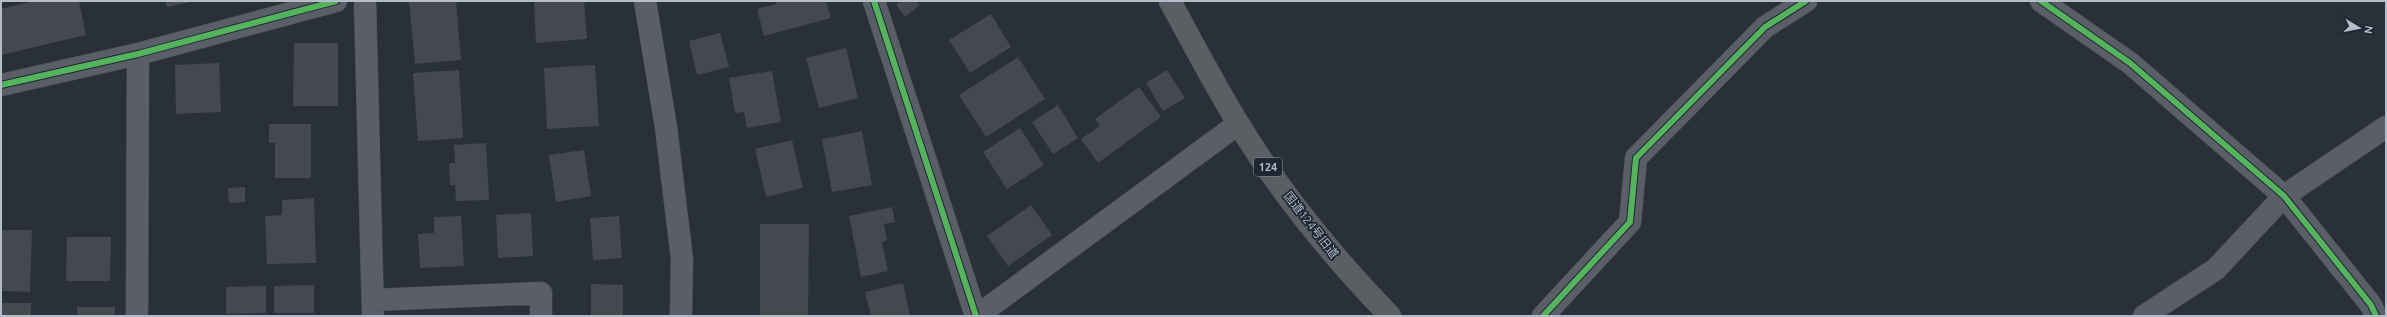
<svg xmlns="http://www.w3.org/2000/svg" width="2387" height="317" viewBox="0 0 2387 317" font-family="Ubuntu,'Noto Sans JP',sans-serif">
	<rect width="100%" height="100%" fill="#2a3038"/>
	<path fill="#444950" d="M34,1H79L86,35L1,55V9Z
		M165,1H191V2L167,7Z
		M409,1H456L461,60L415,64Z
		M534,1H584L587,39L536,43Z
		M776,1H826L831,18L764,36L757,9L777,4Z
		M901,1H916L920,5L905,17L896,5Z
		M991,14L1011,47L970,73L949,40Z
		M720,33L729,67L697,75L689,41Z
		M294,43H338V106H293Z
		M846,48L858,98L819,108L806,58Z
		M1018,57L1045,99L986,137L959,95Z
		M219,63L221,112L176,114L175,65Z
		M595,65L599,126L547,129L544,68Z
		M459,70L463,138L418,141L413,73Z
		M1167,70L1185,98L1163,111L1146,83Z
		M772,71L781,122L747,128L744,112L735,113L729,78Z
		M1139,87L1161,117L1098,163L1081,139L1100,126L1095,119Z
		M1058,105L1078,138L1053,154L1032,122Z
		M269,124H311V178H275V143H269Z
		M1020,128L1044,165L1007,189L983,152Z
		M862,131L872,185L832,192L822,139Z
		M792,140L803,188L766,197L755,149Z
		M486,143L489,200L456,201L455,185H450L449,163H455L454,145Z
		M584,150L591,196L556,202L549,155Z
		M245,187V202L229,203L228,188Z
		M314,198L316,263L267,264L265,216L282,215V200Z
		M1031,205L1052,235L1008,266L987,236Z
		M892,207L895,222L884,224L887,240L882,242L888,271L861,277L849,216Z
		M531,213L533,256L498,258L496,215Z
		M461,216L464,266L420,268L418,234L434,233V217Z
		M619,216L622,258L593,260L590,218Z
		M760,224H809L808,316H760Z
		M1,230H32L30,292L2,291Z
		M67,237H111L110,281H66Z
		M903,283L910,316H871L865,292Z
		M591,284L623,285V316H591Z
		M314,285V313H274V286Z
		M266,286V313L226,314V287Z
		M1,303H31V316H1Z
		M77,307H115V316H77Z"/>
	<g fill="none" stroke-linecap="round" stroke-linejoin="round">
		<defs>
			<path id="minor" d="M365,1L373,316
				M874,1L976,316
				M2041,1L2130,63L2284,196L2371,305L2376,316
				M1,85L138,54L336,1
				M373,300L541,293V316
				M137,316L138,54
				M977,316L1238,124
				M1543,316L1630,222L1636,158L1765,27L1806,1
				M2144,316L2216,269L2284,196L2386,127"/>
			<path id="tertiary" d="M645,1L666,127L682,259L681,316"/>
			<path id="trunk" d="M1170,1C1192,42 1214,84 1238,123C1281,194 1333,257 1390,316"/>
		</defs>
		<use href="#minor" stroke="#484c53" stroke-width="23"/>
		<use href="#tertiary" stroke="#484c53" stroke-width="23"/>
		<use href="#trunk" stroke="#474c53" stroke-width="23"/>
		<use href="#minor" stroke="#5a5e66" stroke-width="22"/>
		<use href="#tertiary" stroke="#5a5e66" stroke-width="22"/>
		<use href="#trunk" stroke="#5b5f64" stroke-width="22"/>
		<defs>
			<path id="cycleway" d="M874,1L976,316
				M2041,1L2130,63L2284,196L2371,305L2376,316
				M1,85L138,54L336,1
				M1543,316L1630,222L1636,158L1765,27L1806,1"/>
		</defs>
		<use href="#cycleway" stroke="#1d2633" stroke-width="8"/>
		<use href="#cycleway" stroke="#56b35d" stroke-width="6"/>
	</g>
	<g text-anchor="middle" stroke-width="3.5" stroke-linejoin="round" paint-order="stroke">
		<rect fill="#1d2633" stroke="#878f9c" stroke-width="1" x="1254" y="158" width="28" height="18" rx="3"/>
		<g font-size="11" font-weight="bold" fill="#b4bcc9">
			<text x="1268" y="171">124</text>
		</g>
		<g font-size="12" fill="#b4bcc9" stroke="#1d2633">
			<text transform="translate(1311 225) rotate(52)" y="4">国道124号旧道</text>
		</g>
	</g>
	<rect width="2387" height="317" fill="none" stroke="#b4bcc9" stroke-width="4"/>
	<g transform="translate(2359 28) rotate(100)" stroke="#1d2633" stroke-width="3" paint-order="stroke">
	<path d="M0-3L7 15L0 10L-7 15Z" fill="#b4bcc9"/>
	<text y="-6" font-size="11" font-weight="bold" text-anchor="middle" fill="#b4bcc9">N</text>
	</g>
</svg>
